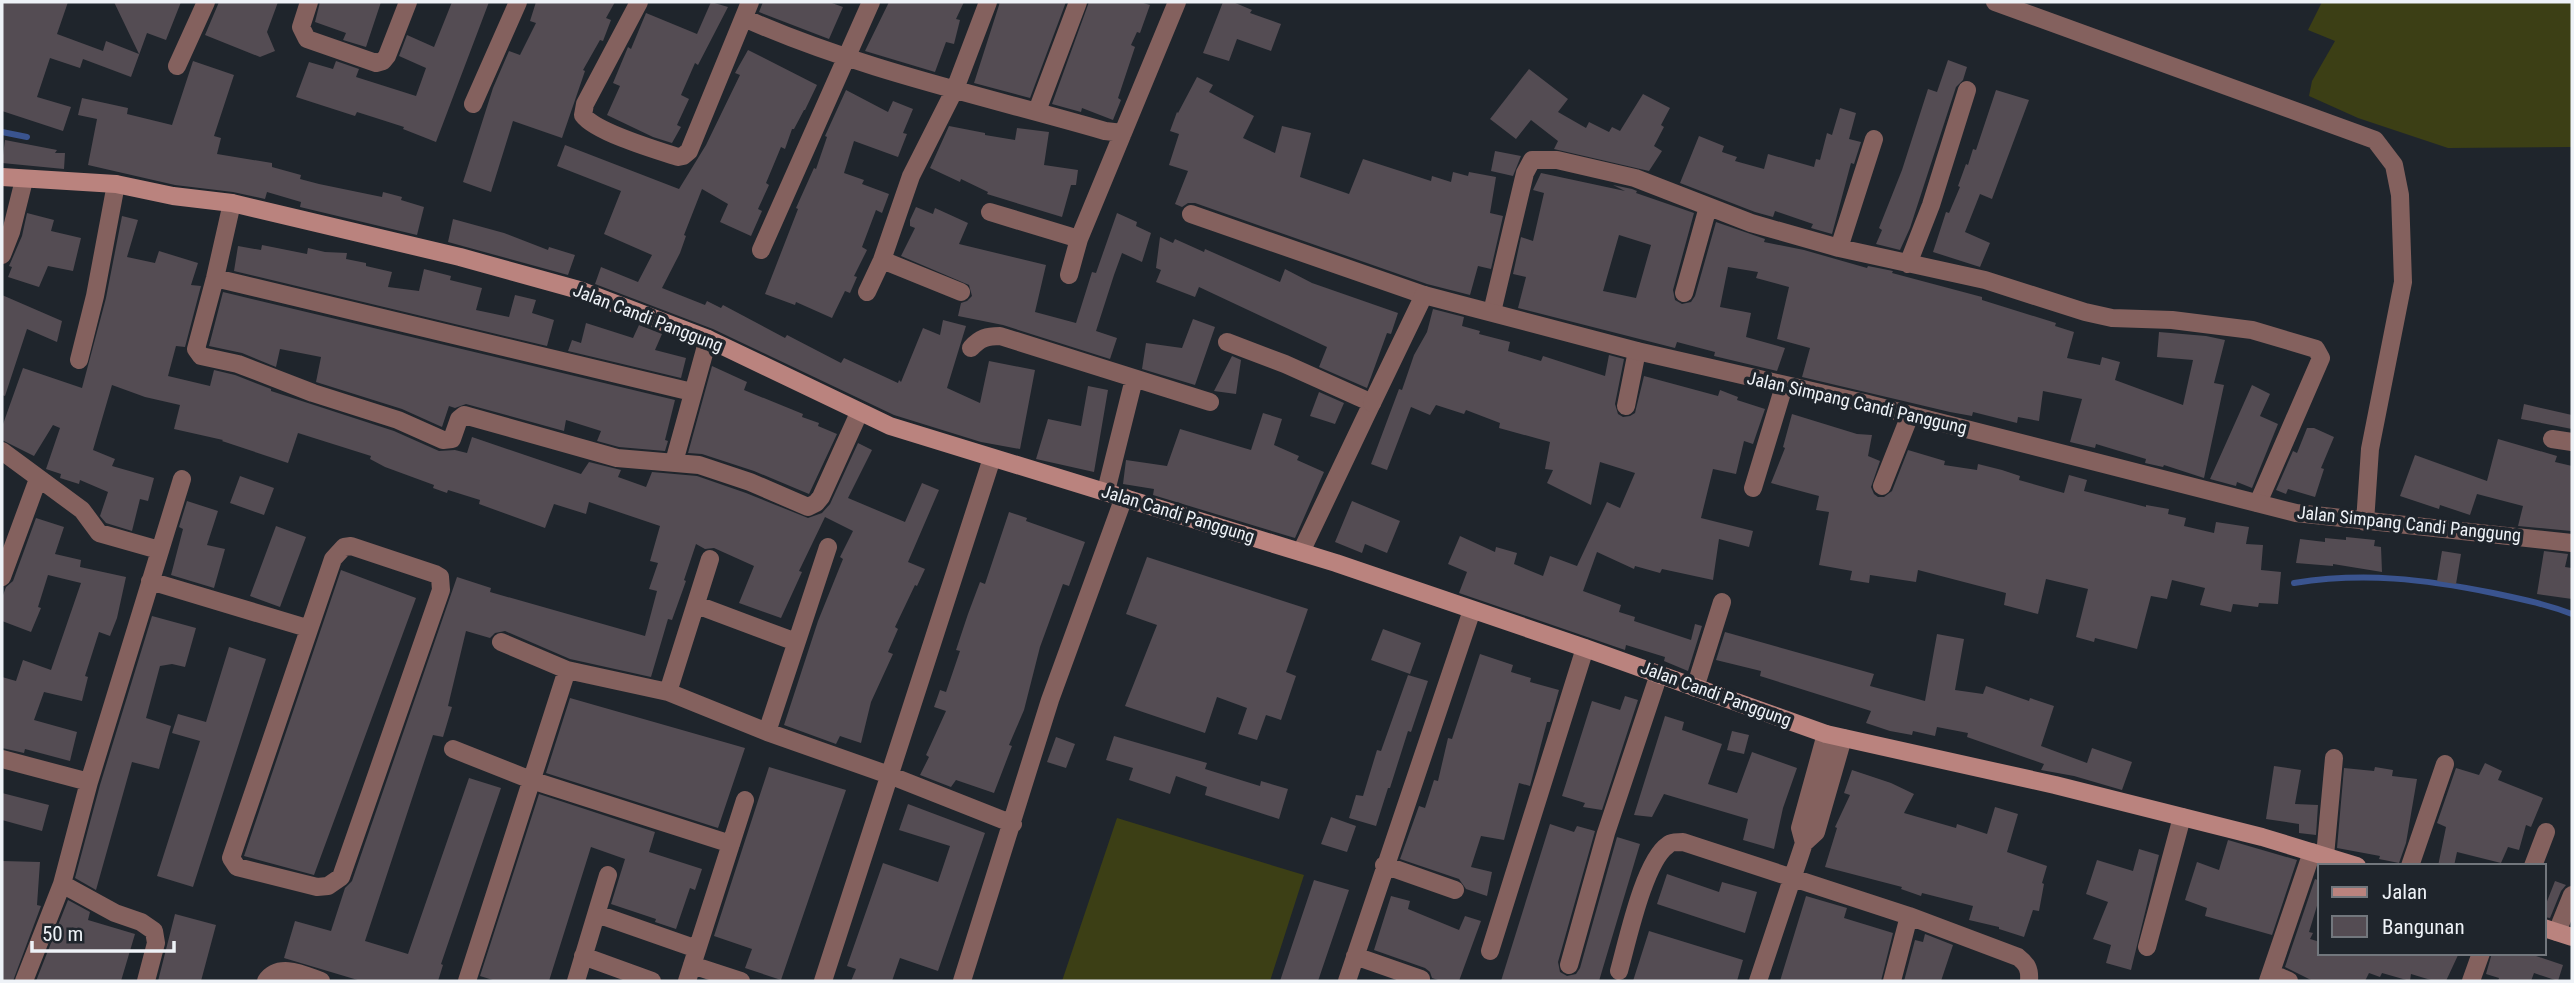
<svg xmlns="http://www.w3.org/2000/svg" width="2574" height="983" viewBox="0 0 2574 983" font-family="'Roboto Condensed',sans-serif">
	<rect width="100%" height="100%" fill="#1f252c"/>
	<path fill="#3c3f15" d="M2322,2H2572V147L2448,148L2358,118L2309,96L2312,81L2335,41L2308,30Z
		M1117,818L1304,875L1270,981H1062Z"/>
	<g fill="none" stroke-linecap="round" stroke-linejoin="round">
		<path stroke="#3a548f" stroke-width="6" d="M2,132L27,137
			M2294,583C2364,572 2424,579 2493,593C2521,599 2546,604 2572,614"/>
	</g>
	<path fill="#544c53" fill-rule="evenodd" d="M2,2H68L57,34L103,51L106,41L139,54L114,2H181L166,40L147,33L131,77L83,59L80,68L50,58L37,97L71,107L63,131L2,111Z
		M219,2H278L267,32L275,51L260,57L205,35Z
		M320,2H381L366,47L343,40L346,33L315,22Z
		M452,2H489L436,142L403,129L404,127L376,118L357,112L355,116L296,97L309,62L333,69L336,61L359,69L356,77L416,96L426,68L399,56L407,35L434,47Z
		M536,2H615L606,18L611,20L603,41L600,40L583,70L585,71L562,138L513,121L491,192L463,182L493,88L509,51L520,55L536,23L530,21Z
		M711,2L728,7L698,65L695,63L681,95L689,99L677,125L681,127L672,143L653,137L607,115L620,86L613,83L628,47L631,49L646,13L697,34Z
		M763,2H829L843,7L829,39L759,12Z
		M889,2H964L956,19L960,20L954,44L946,42L935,72L865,51Z
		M1000,2H1066L1030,98L974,83Z
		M1089,2H1140L1150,5L1140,33L1137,32L1131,45L1135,47L1118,98L1121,100L1113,120L1082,108L1081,112L1052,104Z
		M1223,2H1233L1252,10L1250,13L1281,24L1271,51L1237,39L1229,61L1203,53Z
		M748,50L817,85L805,110H804L794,129H792L785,149L781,147L766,183L769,185L758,209L762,211L751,236L720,222L728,204L702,189L684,235L686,236L680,253L662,288L705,305L707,301L721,308L723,305L785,338L787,335L841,363L844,358L898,383L899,380L901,382L923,328L940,335L943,320L966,326L947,388L980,403L989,361L1035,370L1020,449L981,442L894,415L713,329L595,284L601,267L638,282L652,255L604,234L621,191L557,166L565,145L679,189L706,145L740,75L735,73Z
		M1948,60L1967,67L1963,80L1956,87L1910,228L1900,250L1876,244L1882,230L1879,228L1902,170L1928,89L1937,92Z
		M193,61L234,75L214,136L221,138L217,154L272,163V167L301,175L300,179L319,184L382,197L383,192L402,197L401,200L424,207L417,235L300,207L301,202L267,192L265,199L233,192L175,185L88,165L97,119L78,115L82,98L128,108L127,114L172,125Z
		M1529,69L1568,99L1558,112L1586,128L1589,122L1609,132L1612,127L1620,131L1643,94L1670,108L1661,125L1664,127L1654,146L1662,151L1649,171L1554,149L1558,141L1531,120L1516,139L1490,119Z
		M1197,77L1213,85L1209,92L1254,116L1243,138L1275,153L1282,126L1311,133L1300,177L1349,194L1363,159L1431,181L1432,176L1451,182L1453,172L1468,176L1469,172L1496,177L1490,213L1503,216L1491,269L1478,266L1470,295L1427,284L1195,203H1188L1182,207L1175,204L1188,171L1169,165L1179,134L1170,131L1177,112L1178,113Z
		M846,90L888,112L893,101L913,109L903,133L907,134L898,157L854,141L844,173L864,180L862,184L889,194L882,213L876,210L862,247L867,250L854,276L857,277L850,293L845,291L832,318L796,302L795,305L765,294L798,209L796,208L814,168L816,169L827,137L825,136Z
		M1996,90L2029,100L1992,199L1980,194L1965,232L1990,243L1980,267L1933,252L1946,212L1949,213L1960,187L1958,186L1966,164L1968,165L1973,149L1976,150Z
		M1840,108L1856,113L1849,139L1861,142L1854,164L1851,163L1832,234L1811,228L1813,224L1775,211L1773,217L1755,212L1680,183L1699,136L1724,146L1722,152L1737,157L1735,161L1764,169L1768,154L1814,167L1816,159L1820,160L1827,133L1832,135Z
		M949,126L985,133V135L1015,140L1017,128L1049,132L1044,165L1078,170L1076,185H1071L1062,217L987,194L988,192L961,179L960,182L930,168Z
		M5,140L57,150L55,153H65L64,169L2,163Z
		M1495,151L1521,156L1513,176L1491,171Z
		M1541,173L1625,191L1613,185L1632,189L1637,191L1636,193L1694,213L1673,290L1675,300L1682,304L1691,302L1695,296L1716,222L1765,239L1764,242L1804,250L1867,268L1868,266L1893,271L1892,273L1982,297V300L2056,323L2055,326L2074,332L2067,358L2100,365L2102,357L2120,362L2115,380L2183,405L2193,360L2157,357L2159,332L2206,336L2225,340L2214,383L2224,385L2204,478L2164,465L2163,467L2145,463L2146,459L2096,444L2095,448L2070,442L2082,399L2043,391L2039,421L2018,417L2017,423L1973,412L1972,416L1950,412L1802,377L1810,348L1777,339L1789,287L1756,278L1758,272L1728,267L1720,307L1751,313L1746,337L1785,348L1777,371L1714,356L1715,352L1677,342L1675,348L1518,308L1526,277L1513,274L1521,237L1533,241L1544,193L1533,190ZM1619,235L1651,245L1636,298L1603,291Z
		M916,207L933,214L935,208L968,223L959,244L1046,265L1035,312L1076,323L1092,272L1096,273L1117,213L1137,222L1136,226L1151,233L1142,262L1122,253L1114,275L1096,331L1117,338L1110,359L1003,325L958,316L961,303L967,301L972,296L969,285L901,256L915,228L910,226V220Z
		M27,213L54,220L51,231L81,238L73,271L48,266L39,287L8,277L12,267L9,266L22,236Z
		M122,216L138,220L127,257L155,263L159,251L198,263L191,285L201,286L185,347L176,346L168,376L210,386L214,370L235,375L271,389V391L394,431L439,451L455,450L467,453L472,437L581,474L589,462L621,470L618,477L646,487L652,472L697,476L746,493L808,518L822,513L830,504L858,443L872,450L848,498L905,522L922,483L939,490L908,562L925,569L917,586L915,585L895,627L898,629L888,652L893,654L871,702L861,743L840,736L836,744L784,725L818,621L843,559L840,557L853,531L825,517L799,571L802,572L781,618L739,603L754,566L714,548L705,549L696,544L684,580L686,581L672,620L668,619L651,677L570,659L505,631L495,633L490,638L466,631L448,706L452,707L443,737L433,735L365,941L408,954L469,778L501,788L441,964L443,965L438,981H361L284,958L295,921L331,931L345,888L352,881L457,577L491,588L490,592L645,636L657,591L649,589L658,563L650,561L660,526L589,502L586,514L554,504L545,528L479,504L480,500L448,490L447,493L433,488L434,485L385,467L370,459L371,456L298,433L288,463L222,441L223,440L174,429L180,405L145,397L112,385L93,450L115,459L112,466L154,478L148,501L140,499L132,531L106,523L100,516L108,492L80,480L79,484L60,478L61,474L46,469L60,428L53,425L34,456L2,440V427L23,368L82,388L106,298Z
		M453,219L504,233L548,250L549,247L575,255L568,275L448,242Z
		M1160,237L1173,243L1175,239L1204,252L1205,249L1280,282L1285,269L1312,283L1398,313L1391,334L1387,333L1367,388L1319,367L1327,347L1199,287L1195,297L1156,282L1161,270L1156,268Z
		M262,245L307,254L308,248L325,252L347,253L346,259L366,263V266L392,272L388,287L419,291L424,269L451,276L450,280L482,288L476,310L509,317L515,295L536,300L532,313L554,320L547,346L234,271L238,246L261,250Z
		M223,292L675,400L665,440L668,441L665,451L619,447L597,441L601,431L566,420L564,431L466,404L455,408L449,406L442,427L402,409L316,382L321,357L280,349L276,367L242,353L209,346Z
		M2,295L62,321L57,342L27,329L5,396L2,395Z
		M1433,309L1464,317L1462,326L1480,331L1479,334L1510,342L1508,351L1541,361L1543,356L1605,376L1609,355L1624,359L1615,404L1618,414L1623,417L1630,416L1635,413L1644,376L1718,396L1720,390L1738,397L1737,400L1765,409L1753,444L1744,441L1736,474L1713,469L1701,518L1753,531L1749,547L1719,539L1713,580L1662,569L1660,573L1635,566L1634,569L1597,552L1583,591L1621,605L1619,612L1635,617L1634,621L1691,640L1695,624L1702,626L1688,671L1664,661L1665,657L1626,645L1625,650L1459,593L1467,572L1448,564L1460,536L1495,552L1496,547L1517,553L1514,564L1543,576L1550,556L1577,566L1607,502L1620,508L1635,473L1600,462L1591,505L1547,483L1553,470L1545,469L1550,442L1499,428L1500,423L1466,410L1464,414L1436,405L1430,415L1411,407L1387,470L1371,464L1399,389L1402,390L1414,355L1427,332Z
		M1193,319L1215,327L1195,385L1142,369L1146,343L1182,348Z
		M586,323L633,338L639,325L662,334L655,350L686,358L681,378L568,351L572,340L581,343Z
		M1232,356L1241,360L1236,394L1214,391Z
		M712,366L747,382L744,390L803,414L802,417L819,423L818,426L837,434L809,494L754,471L702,454L688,453Z
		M2252,385L2270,394L2260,416L2278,424L2252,488L2237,482L2236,486L2210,479Z
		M1088,386L1108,390L1094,472L1036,459L1048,419L1081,426Z
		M1319,392L1344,403L1335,424L1310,416Z
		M2524,404L2572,415V429L2521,419Z
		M1263,413L1282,419L1274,445L1299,456L1297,460L1324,472L1295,538L1153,495L1154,489L1123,484L1126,460L1167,466L1180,429L1251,450Z
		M1792,414L1857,434L1872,435L1868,456L1880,461L1871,487L1874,494L1878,497H1884L1892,491L1908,450L1945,461L1944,465L1977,470L1978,464L2002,470L2020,476L2019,480L2064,493L2069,475L2087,480L2084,491L2146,507V505L2169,509L2168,514L2186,518L2184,526L2214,533L2216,522L2249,527L2246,544L2263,545L2261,570L2281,572L2278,604L2259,603L2258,607L2233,604L2231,612L2200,605L2205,588L2172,580L2167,599L2151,596L2137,649L2095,638L2094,642L2076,637L2088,589L2046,579L2038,614L2004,605L2006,593L1918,570L1916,582L1870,575L1869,583L1850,580L1852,571L1819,565L1829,512L1816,510L1819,496L1771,483L1785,448L1783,447Z
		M2307,428H2314L2334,437L2321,468L2324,469L2315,497L2288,489L2286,494L2276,490L2293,451L2297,453Z
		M2498,439L2557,456L2555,462L2572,466L2571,531L2518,526L2523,506L2477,494L2470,515L2440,505L2439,509L2400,496L2415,455L2487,481Z
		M240,476L274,488L264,515L230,503Z
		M187,501L218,511L207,545L225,549L214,588L171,575L183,529L179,527Z
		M1352,501L1400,521L1387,553L1365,544L1362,553L1335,542Z
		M1009,512L1027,518L1026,521L1085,542L1069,586L1063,584L1040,647L1024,710L1009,745L1012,746L994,793L956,780L951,787L920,775L929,757L926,755L946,711L934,707L940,690L946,692L960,651L956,650L968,614L980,582L985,584Z
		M36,518L64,527L55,554L81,560L80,567L126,577L117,618L110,636L99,632L85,676L88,677L82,701L44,692L34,720L77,732L70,761L25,749L24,753L2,748V677L16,681L23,660L51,670L81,583L48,575L38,607L41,608L31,632L2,621V598L6,587L13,581Z
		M276,526L306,537L280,607L250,596Z
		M2346,537L2375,540L2374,546L2381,547L2382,572L2333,564V566L2296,563L2300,539L2325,542V538L2346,540Z
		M2442,551L2461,554L2456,584L2437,581Z
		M2544,551L2568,554L2565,567L2572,568V599L2537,594Z
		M1147,557L1308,609L1286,672L1296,676L1281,720L1266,715L1257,740L1238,734L1247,708L1217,697L1205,733L1125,706L1157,625L1126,614Z
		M341,570L416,598L314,875L244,856Z
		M152,616L196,628L185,667L172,664L160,666L146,718L171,726L159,769L132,762L96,890L75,878L100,785Z
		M1383,629L1421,643L1410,674L1371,660Z
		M1725,632L1874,674L1870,686L1925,701L1937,634L1964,639L1955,690L1983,694L1986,686L2029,701L2030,698L2054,706L2041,746L2087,763L2092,748L2132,762L2122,790L2074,776L2041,770L2044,764L1967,737L1968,733L1937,727L1935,736L1913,731L1912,735L1890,731L1866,723L1871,711L1760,676L1761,671L1716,660Z
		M229,647L266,659L193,887L157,876L200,741L172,733L178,714L206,722Z
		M1480,654L1513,665L1511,672L1531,678L1530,682L1559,690L1550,722H1547L1530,786L1519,783L1504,840L1481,836L1471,867L1492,872L1487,896L1466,889L1459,879L1400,859L1419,806L1425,808L1434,780L1438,781L1448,738L1452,739Z
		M1408,675L1428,681L1411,732L1408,731L1390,788H1388L1376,826L1349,818L1356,795L1363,796L1377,750L1381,751Z
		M1625,696L1638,700L1602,810L1583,807L1585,803L1562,796L1592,701L1620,710Z
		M570,698L745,748L718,828L546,773Z
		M1665,716L1684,722L1682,730L1722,744L1708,784L1737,793L1752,752L1797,768L1783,808L1774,849L1743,840L1748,819L1664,794L1652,817L1634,815Z
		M1732,731L1749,735L1744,754L1727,750Z
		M1114,736L1207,763L1205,769L1260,786L1261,781L1288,789L1279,819L1205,795L1207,787L1176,776L1170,794L1129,780L1133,768L1106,760Z
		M1056,737L1075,744L1066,768L1047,762Z
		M2485,763L2502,771L2498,780L2543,798L2531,827L2526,825L2519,850L2508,847L2501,863L2457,852L2454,866H2438L2446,827L2437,823L2456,768L2479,775Z
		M2274,766L2301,770L2295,804L2318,805L2316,835L2299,833V824L2266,819Z
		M769,767L846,790L781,980L745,968L752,949L714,936Z
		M2375,767L2393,770L2392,776L2417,779L2406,843L2399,863L2379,859L2380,856L2337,848L2344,768L2374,771Z
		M1852,770L1891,783L1914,794L1904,813L1956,828L1957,824L1987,834L1995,807L2018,814L2007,852L2047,866L2042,883L2044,884L2039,911L2033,910L2024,937L1999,929V927L1969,920L1973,906L1922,893L1921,896L1901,889L1902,887L1825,867L1837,828L1835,827L1850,795L1844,793Z
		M2,793L49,805L42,831L2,820Z
		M539,794L655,832L649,852L702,869L695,890L690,888L676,929L655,922L656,919L611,904L625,859L591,847L549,981H496L480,976Z
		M908,804L985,833L938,971L900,958L892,981H851L856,969L847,966L883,863L938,882L950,846L899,830Z
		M1331,817L1356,826L1347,852L1321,844Z
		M1550,824L1574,832L1577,826L1595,831L1558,962L1560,972L1567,976L1576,974L1580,968L1617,837L1640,844L1599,981H1501Z
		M2228,840L2297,860L2272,935L2205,916L2207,908L2185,900L2197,862L2219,870Z
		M2139,849L2159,855L2131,970L2106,963L2111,945L2093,939L2108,902L2086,894L2097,860L2133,871Z
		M2,861L40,862L37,905L41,906L13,981H2Z
		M1667,874L1719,892L1722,882L1757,892L1745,933L1657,904Z
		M2315,879L2320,881V896L2309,932L2313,933L2310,939L2320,942V953H2459L2446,981H2434L2411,974L2410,981L2382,973L2380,977L2369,973L2365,981H2313L2285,967Z
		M1314,880L1349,890L1318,981H1280Z
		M2555,881L2566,885L2561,891L2550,918L2544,917V909Z
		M1391,896L1410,901L1408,909L1459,930L1465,916L1481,921L1459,981H1441L1432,978L1430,972L1425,968L1374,950Z
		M1806,896L1847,908L1844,918L1893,933L1881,981H1780Z
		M68,900L90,912L88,920L135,934L121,981H36Z
		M175,914L216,925L201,981H158Z
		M1649,931L1743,960L1737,981H1633Z
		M1925,934L1953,945L1941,981H1904L1915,940L1923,942Z
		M2492,953H2527L2563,965L2558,981L2534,973L2531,981H2498L2499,978L2486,974Z"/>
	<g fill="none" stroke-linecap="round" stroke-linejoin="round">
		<path stroke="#84615e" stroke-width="18" d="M309,2L301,27L307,39L376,63L383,61L387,56L408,2
			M639,2L585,104L583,115C595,132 656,150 678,157L683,156L689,151L750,2
			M1995,2L2375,140L2394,165L2400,195L2403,282L2370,449L2365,522
			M744,18C858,69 984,96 1105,131L1123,133
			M177,66L206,2
			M473,104L518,2
			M1037,111L1078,2
			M232,203L215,278L196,349L201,356L238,364L313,393L398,420L443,440L452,439L459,419L464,415L617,458L699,465L750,482L808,507L816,503L821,497L859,413
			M990,212L1079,239
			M1191,214L1424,295
			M1839,248L1874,139
			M761,250L871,2
			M2,255L11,232L24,180
			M882,260L961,292
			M1908,264L1931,205L1967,90
			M1069,275L1079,239L1177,2
			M215,278L692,392
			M867,292L882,260L911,176L955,89L988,2
			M1684,293L1708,207
			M1492,312L1525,173L1532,160H1557L1635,178L1751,223L1839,248L1985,280L2085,312L2112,318L2172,320L2252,330L2316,349L2321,358L2258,503
			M1227,342L1285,364L1372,403L1301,552
			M971,348C980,338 987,336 1000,336L1210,402
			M79,360L95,296L116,184
			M1626,406L1637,351
			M2552,439L2572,442
			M2,451L82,510L99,533L159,550
			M674,462L708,339
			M1882,486L1910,415
			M1753,488L1784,386
			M1106,491L1134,379
			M351,546L435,574L440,577L441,590L341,877L328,886L317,887L237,867L231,858L333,559L344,547Z
			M2,577L38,479
			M150,581L307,628
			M697,605L796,642
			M501,642L567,670
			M1695,688L1722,602
			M668,692L710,559
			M767,732L828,547
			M453,749L531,780L731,844
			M2,759L89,782
			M1804,843L1800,828L1826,734
			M2325,856L2334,758
			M1384,865L1455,890
			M2410,866L2445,764
			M2533,866L2546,832
			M62,884L115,913L141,922L154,931L156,943L146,981
			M597,914L697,949
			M2557,932L2572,895
			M2147,947L2182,817
			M1490,951L1585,648
			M583,956L652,981
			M1355,956L1421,979
			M692,965L741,981
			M1569,965L1606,833L1659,674
			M1619,971C1627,943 1644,861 1668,845C1671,842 1678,842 1683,842L1909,916L2018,957C2027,964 2030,969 2029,981
			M2271,973L2289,981
			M24,981L62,884L89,782L182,479
			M266,981C279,962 304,975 321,981
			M467,981L567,670L668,692L767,732L889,775L1013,824
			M576,981L608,875
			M687,981L745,800
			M823,981L992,458
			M962,981L1050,700L1124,497
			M1347,981L1472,610
			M1758,981L1804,843L1816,832L1843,738
			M1892,981L1909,916
			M2268,981L2312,852
			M2471,981L2481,953"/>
		<path stroke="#84615e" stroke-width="18" d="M1372,403L1424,295L1637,351L1864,403L2296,513L2572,543"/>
		<path stroke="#ba837e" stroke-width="18" d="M2,177L116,184L173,196L232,203L460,257L579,290L708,339L890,426L1336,563L1585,648L1826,734L2055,785L2262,837L2357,866
			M2544,928L2572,937"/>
	</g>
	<g text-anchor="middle" stroke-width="7" stroke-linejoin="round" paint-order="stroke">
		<g font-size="18" fill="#eef2f7" stroke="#1f252c">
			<text transform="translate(648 318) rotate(21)" y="6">Jalan Candi Panggung</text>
			<text transform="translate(1857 403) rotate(13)" y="6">Jalan Simpang Candi Panggung</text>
			<text transform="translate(1178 514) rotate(17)" y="6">Jalan Candi Panggung</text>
			<text transform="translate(2409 524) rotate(6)" y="6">Jalan Simpang Candi Panggung</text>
			<text transform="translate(1716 694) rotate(20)" y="6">Jalan Candi Panggung</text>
		</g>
	</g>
	<rect width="2574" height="983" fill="none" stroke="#eef2f7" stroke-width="7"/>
	<rect x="2318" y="864" width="228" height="91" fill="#1f252c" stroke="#72777d" stroke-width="2"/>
	<rect x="2332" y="887" width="35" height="10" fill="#ba837e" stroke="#72777d" stroke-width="2"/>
	<text x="2382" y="899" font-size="21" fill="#eef2f7">Jalan</text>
	<rect x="2332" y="916" width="35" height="21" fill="#544c53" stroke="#72777d" stroke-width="2"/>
	<text x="2382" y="934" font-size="21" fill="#eef2f7">Bangunan</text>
	<path d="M32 941v10h142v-10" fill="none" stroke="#eef2f7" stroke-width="3.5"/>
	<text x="42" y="941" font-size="21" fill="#eef2f7" stroke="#1f252c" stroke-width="5" paint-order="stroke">50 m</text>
</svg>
